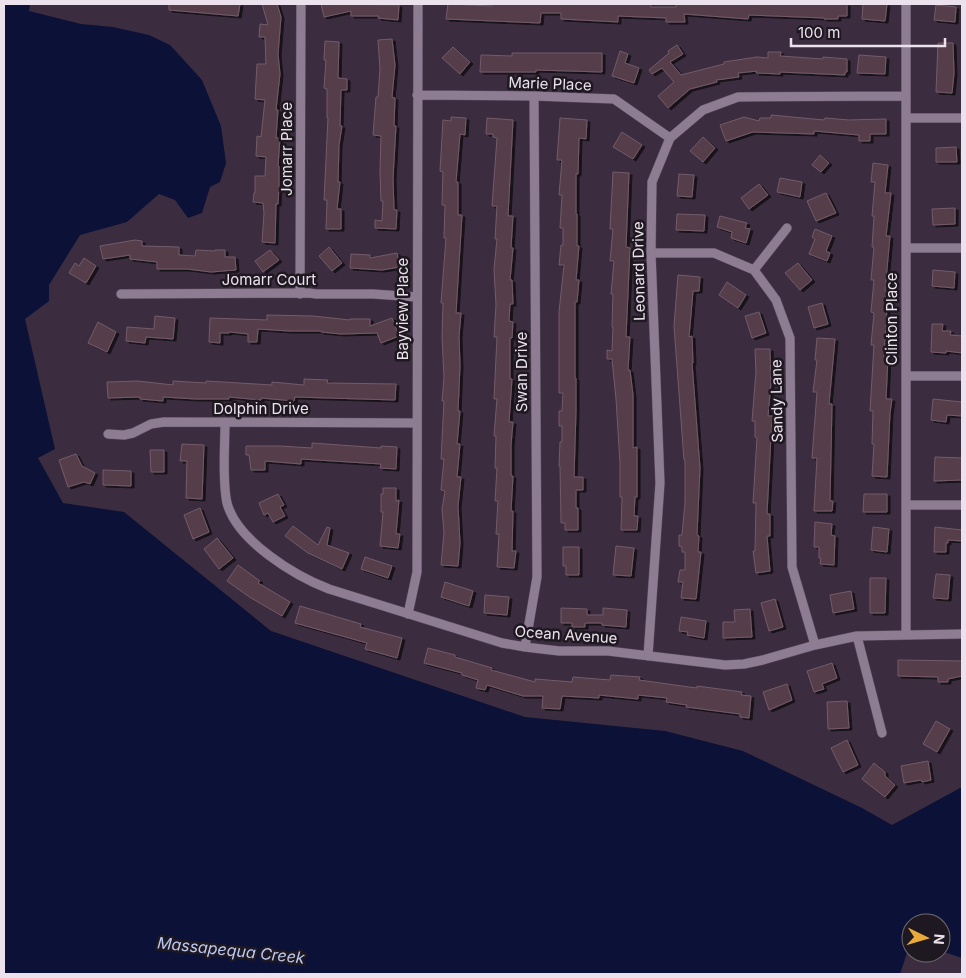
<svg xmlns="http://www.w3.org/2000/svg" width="966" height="978" viewBox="0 0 966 978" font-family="Inter,sans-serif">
	<defs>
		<filter id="shadow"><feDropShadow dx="3" dy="2" stdDeviation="0" flood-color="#0009"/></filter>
	</defs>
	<rect width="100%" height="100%" fill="#3b2d3f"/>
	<path fill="#0c1138" d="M4,4H30L29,11L81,24L113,27L149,35L170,45L202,80L221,126L226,163L220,182L210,187L202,213L188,218L175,200L159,194L127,222L80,235L49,285V301L25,319L55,449L38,458L63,503L124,512L271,631L525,717L665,731L743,751L862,808L892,825L962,787V958L941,951V923H911V948L908,950L900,974H4Z"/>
	<path fill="#543d4a" stroke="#735b69" filter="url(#shadow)" d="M169,4H240L238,16L169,10Z
		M262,4H277L281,17L278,54L280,74L276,110H278L276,138H280L278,166H279V186L278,204H276L275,243L262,242L264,213L263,203L253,202L254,193H255V176H265L266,157L256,156L257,136L261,137L265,100L255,99L257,64H266L265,37H259L260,24L268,25Z
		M321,4L399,5L398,20L378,18L379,16H351V11L324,17Z
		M448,4L492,6V4H651V7H676V4H847V16H838V19H824V18L749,15L748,19L684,14L685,22H666V18L618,16V22L561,19V13H541L540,23L446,19Z
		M863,4H887L885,21L862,19Z
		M936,5L956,7L955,22L934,20Z
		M392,39L395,65L392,97L395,98L394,126H396L393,178L394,210H397L396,229L375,228V220L382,221L383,201H381L380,173L381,136L373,135L376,97H378L380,69L378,40Z
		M325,41L339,42L338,78L347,79V90H341L340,126H342L339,145L338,182H340L337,209H341V229H326L327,200H324L328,118H327V89L324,88L326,60H324Z
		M938,43H953L954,73L952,93L936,92Z
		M677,45L683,54L670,62L681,75L724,64V62L757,57L768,58V52H781L780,56L823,59V57L847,59V72H845V75L780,72V74L756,73L757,71L738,73L739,77L716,80L717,82L690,89L668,108L658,96L674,82L662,68L652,74L649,70L669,53L668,51Z
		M453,47L470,62L460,74L442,58Z
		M620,51L628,54L625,63L639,68L634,83L612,76Z
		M512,53H602V72L536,70V72H480L481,55L512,56Z
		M859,55L886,57L885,74L857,73Z
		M771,115L824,120L825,118L849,120L886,119V134H870V141H859V135L814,131V134L753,132L726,141L720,125L744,117L759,121L760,118H771Z
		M451,117L466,118L465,135L460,134L456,182H458V215H462L456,313H461L459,336L460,366L458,411H460L457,444H460L457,477H461L458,506L460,543L458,566L441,565L444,533L442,509L445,491L441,490L444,459H441L444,401H442L444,378L442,336L443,303H441L446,238H444L445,205H442L443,172L440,171L443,120L451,121Z
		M487,118L513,120L508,216H513L511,248H513L510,280H512L513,304H510L509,321L513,322L512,338H510V379H512L509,422H513L511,445V476H513L511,511H513L512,551H516L514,568L497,567L499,534H496L498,501H495L497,468H495L496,436H494L497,399H494L497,337H494L496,305L494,269L497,239H495L497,206H492L497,138L493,137V134H486Z
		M560,118L587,120L586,139L579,138L578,174H576V214H577V246H579L576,280H579L577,302H575V378H576V411L574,477H583V490H576V508H578V530H565V523H561L560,466H559L560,442H562V426H559V411H562L563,393H559V312L564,265H559L561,245H563V228H560L562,195H559L562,160H557Z
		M622,132L642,145L633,159L613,147Z
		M703,137L715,148L703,162L690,151Z
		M956,147L957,162H936V148Z
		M820,155L829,163L821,172L812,165Z
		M873,163L888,165L885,193H891L886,236H890L885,291H888L884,357H888L886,399H892L890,413L887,477L872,476L874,444H872L873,411H870L874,345H871L874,313L871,312L874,280H871L874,247H872L874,216H872L875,182H871Z
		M613,172L629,173L626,247L630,248L626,337H630L628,370H630L633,395V448L637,447V497H635L634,516H638L637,530H621L622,497H620V463L616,399L612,359H607V350L612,351L613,327H612L613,294H611L614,261H610L613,229H610Z
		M679,174L694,175L692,197L677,196Z
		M780,178L802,182L800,197L777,192Z
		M759,184L768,195L749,209L741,198Z
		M826,193L836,213L816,221L807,201Z
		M955,208V224L933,225L932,209Z
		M677,214L705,215L704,231L676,230Z
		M720,216L747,223L745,228L750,229L746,243L731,238L732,232L717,227Z
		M815,229L832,236L826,251L830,253L827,261L809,254L815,239L812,237Z
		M135,240L142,241V246L179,247V255L195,256L196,250L215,251V250H225V257H235L236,270L211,272L187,269H157V262L130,259V255L103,259L100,246Z
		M329,247L342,263L332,271L319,256Z
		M270,250L279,260L263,272L255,261Z
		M397,253L400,267L382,270L350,268L351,254L370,255V258Z
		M84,258L96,266L86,283L69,273L75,263L79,266Z
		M798,263L812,280L800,290L785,273Z
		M933,270L955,272L954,288L932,286Z
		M678,275L700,277L699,291H693L689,337L692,336L693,363H692L700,468L697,535L699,536L698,552H701L696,599L681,598L683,582H678L680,570H685V552H682V547L679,546V535H682L685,503V460H684L674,326Z
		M727,282L746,295L738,308L719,295Z
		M822,303L828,324L814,328L808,307Z
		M759,312L766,333L752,338L745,316Z
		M267,315L313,316L350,320V319H370V326L392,318L399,336L381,343L377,333L341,334L321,332V331H289L258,329L257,342H248V334L230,332L229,333H220V343L209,342L210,318L267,320Z
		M155,316L175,318L173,339L146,337L145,343L126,341L127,327L154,329Z
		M98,322L116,332L107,352L88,343Z
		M932,324H943L942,331H951L950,335L962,336V353L946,351V353L931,352Z
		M817,338L835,339L829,404H832L830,501H833L832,511H814L817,458H812L817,392H813L817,360H815Z
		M755,349H770L771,383L768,416H772L767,514H770V536H767L770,571L756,573L753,551H755L756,503H753L757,438L755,437V421H752L756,372Z
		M304,379L328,380L327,383L396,384L395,400L295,397L294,401L261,398V400L229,397V399H196L163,397V401L140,399V397L108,398L107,382L138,381L173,385V381L206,383V381L272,385V382L304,385Z
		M933,399L962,402V416L947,415L946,422L931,420Z
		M312,443L381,448V446L397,447L396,469L380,468L381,464L301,459V464L265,461V470H251L249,455H246V446H280L312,448Z
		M182,444L204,445L202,499L186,498L187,461H180Z
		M150,450H164V472H151Z
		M76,454L82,466L95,473L90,484L84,482L68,487L59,460Z
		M935,457L962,458V480L934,481Z
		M103,470L131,471V486L103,485Z
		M383,488H396V501L399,500L396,534H400L398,548L380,546L383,512H381V494H383Z
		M278,494L284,505L280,507L285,516L273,522L268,513L264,515L259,503Z
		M864,494H887V512H863Z
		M200,508L209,532L193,539L184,515Z
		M815,522L832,524L831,535L835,536L834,565L820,564L821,558H819V547H814Z
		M293,526L318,545L327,527L330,528L327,545L349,553L342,569L308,553L285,536Z
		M873,527L889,529L887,552L871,550Z
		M935,527L962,530V541L948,540V543H946V552H934Z
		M217,538L233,558L219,569L204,549Z
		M616,546L634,548L631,576L613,575Z
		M563,547H579V575H566V566H563Z
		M365,557L392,566L388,578L361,569Z
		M238,565L260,581L258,583L290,602L282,616L251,598L227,581Z
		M936,574L950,575L948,599L933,598Z
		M870,578H886L885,613H870Z
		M445,582L473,591L469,606L441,597Z
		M851,591L854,609L833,613L830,595Z
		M485,595L509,597L507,615L484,613Z
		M775,599L783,627L769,631L761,603Z
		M300,606L361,624L360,627L402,638L397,658L365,649L367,643L295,623Z
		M561,608L587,609V615H603V608L627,610L626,627L602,625V623H585V627H572V623H561Z
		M750,609L752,637L723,638V622H735L734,610Z
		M681,617L706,621L704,638L687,635L688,632L679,631Z
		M428,648L455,655V657L492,668L491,670L535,682V679L572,682L573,677L610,680L611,675L640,677L639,680L689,687L697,688V686L742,692L741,695L751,696L749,718L740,717V714L686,707L687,705L666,702L667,698L638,695V699L599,695V698L562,696L560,709L542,708L543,696H523L487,685L485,690L476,688L478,680L462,675V673L424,663Z
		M898,660L962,661V676L948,679V682H938V677L898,676Z
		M832,663L837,678L822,684L824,689L814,692L807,671Z
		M787,684L792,700L769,710L763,692Z
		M847,701L849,728L828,729L827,702Z
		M936,721L950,729L937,752L923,744Z
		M847,740L858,765L843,772L831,748Z
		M928,761L931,780L922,782L921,780L904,783L901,766Z
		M874,763L885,772V776L895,785L885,797L862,779Z"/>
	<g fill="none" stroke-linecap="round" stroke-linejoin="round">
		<defs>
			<path id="street" d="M906,4V634
				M417,95L534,96L614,99L670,138
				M906,118H962
				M906,248H962
				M651,253H714L754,270L776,300L790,338L792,567L815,645
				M754,270L787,228
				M121,294L309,293L316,294H373L417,297
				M300,294L301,4
				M906,376H962
				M225,423C225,446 222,481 227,503C237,541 295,576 329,589L502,643L525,647L559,651H608L725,665L744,664L763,660L815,645L857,636L962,634
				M108,434L124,435L133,433L151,424L164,422L417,423
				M906,505H962
				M408,614L417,572L418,4
				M857,636L882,733
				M525,647L537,577L534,96
				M648,656L660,483L651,253L652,182L670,138L703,110L738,97L906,96"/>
		</defs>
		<use href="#street" stroke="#574a5a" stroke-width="10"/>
		<use href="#street" stroke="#8d7c92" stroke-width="9"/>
	</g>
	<g text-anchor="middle" stroke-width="5" stroke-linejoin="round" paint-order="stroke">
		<g font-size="15" fill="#ece2ee" stroke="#1e1820">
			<text transform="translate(550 84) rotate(2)" y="5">Marie Place</text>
			<text transform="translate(287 149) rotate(-90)" y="5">Jomarr Place</text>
			<text transform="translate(639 271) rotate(-91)" y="5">Leonard Drive</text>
			<text x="269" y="285">Jomarr Court</text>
			<text transform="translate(403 309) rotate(-90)" y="5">Bayview Place</text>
			<text transform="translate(892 319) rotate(-90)" y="5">Clinton Place</text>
			<text transform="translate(522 372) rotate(-90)" y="5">Swan Drive</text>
			<text transform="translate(777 401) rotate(-91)" y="5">Sandy Lane</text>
			<text x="261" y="414">Dolphin Drive</text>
			<text transform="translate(566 635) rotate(4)" y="5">Ocean Avenue</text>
		</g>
		<g font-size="16" font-style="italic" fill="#bdcaf6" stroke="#1e1820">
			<text transform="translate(231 950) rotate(6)" y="6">Massapequa Creek</text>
		</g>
	</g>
	<rect width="966" height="978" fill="none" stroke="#ece2ee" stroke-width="10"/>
	<g transform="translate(926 938) rotate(95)"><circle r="24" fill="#1e1820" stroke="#706972"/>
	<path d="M0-4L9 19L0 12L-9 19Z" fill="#eaaa39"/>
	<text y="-8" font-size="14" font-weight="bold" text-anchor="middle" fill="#ece2ee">N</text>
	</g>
	<path d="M791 38v8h154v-8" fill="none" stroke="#ece2ee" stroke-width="2.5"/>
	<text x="798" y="38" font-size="15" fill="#ece2ee" stroke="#1e1820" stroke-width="4" paint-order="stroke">100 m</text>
</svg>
